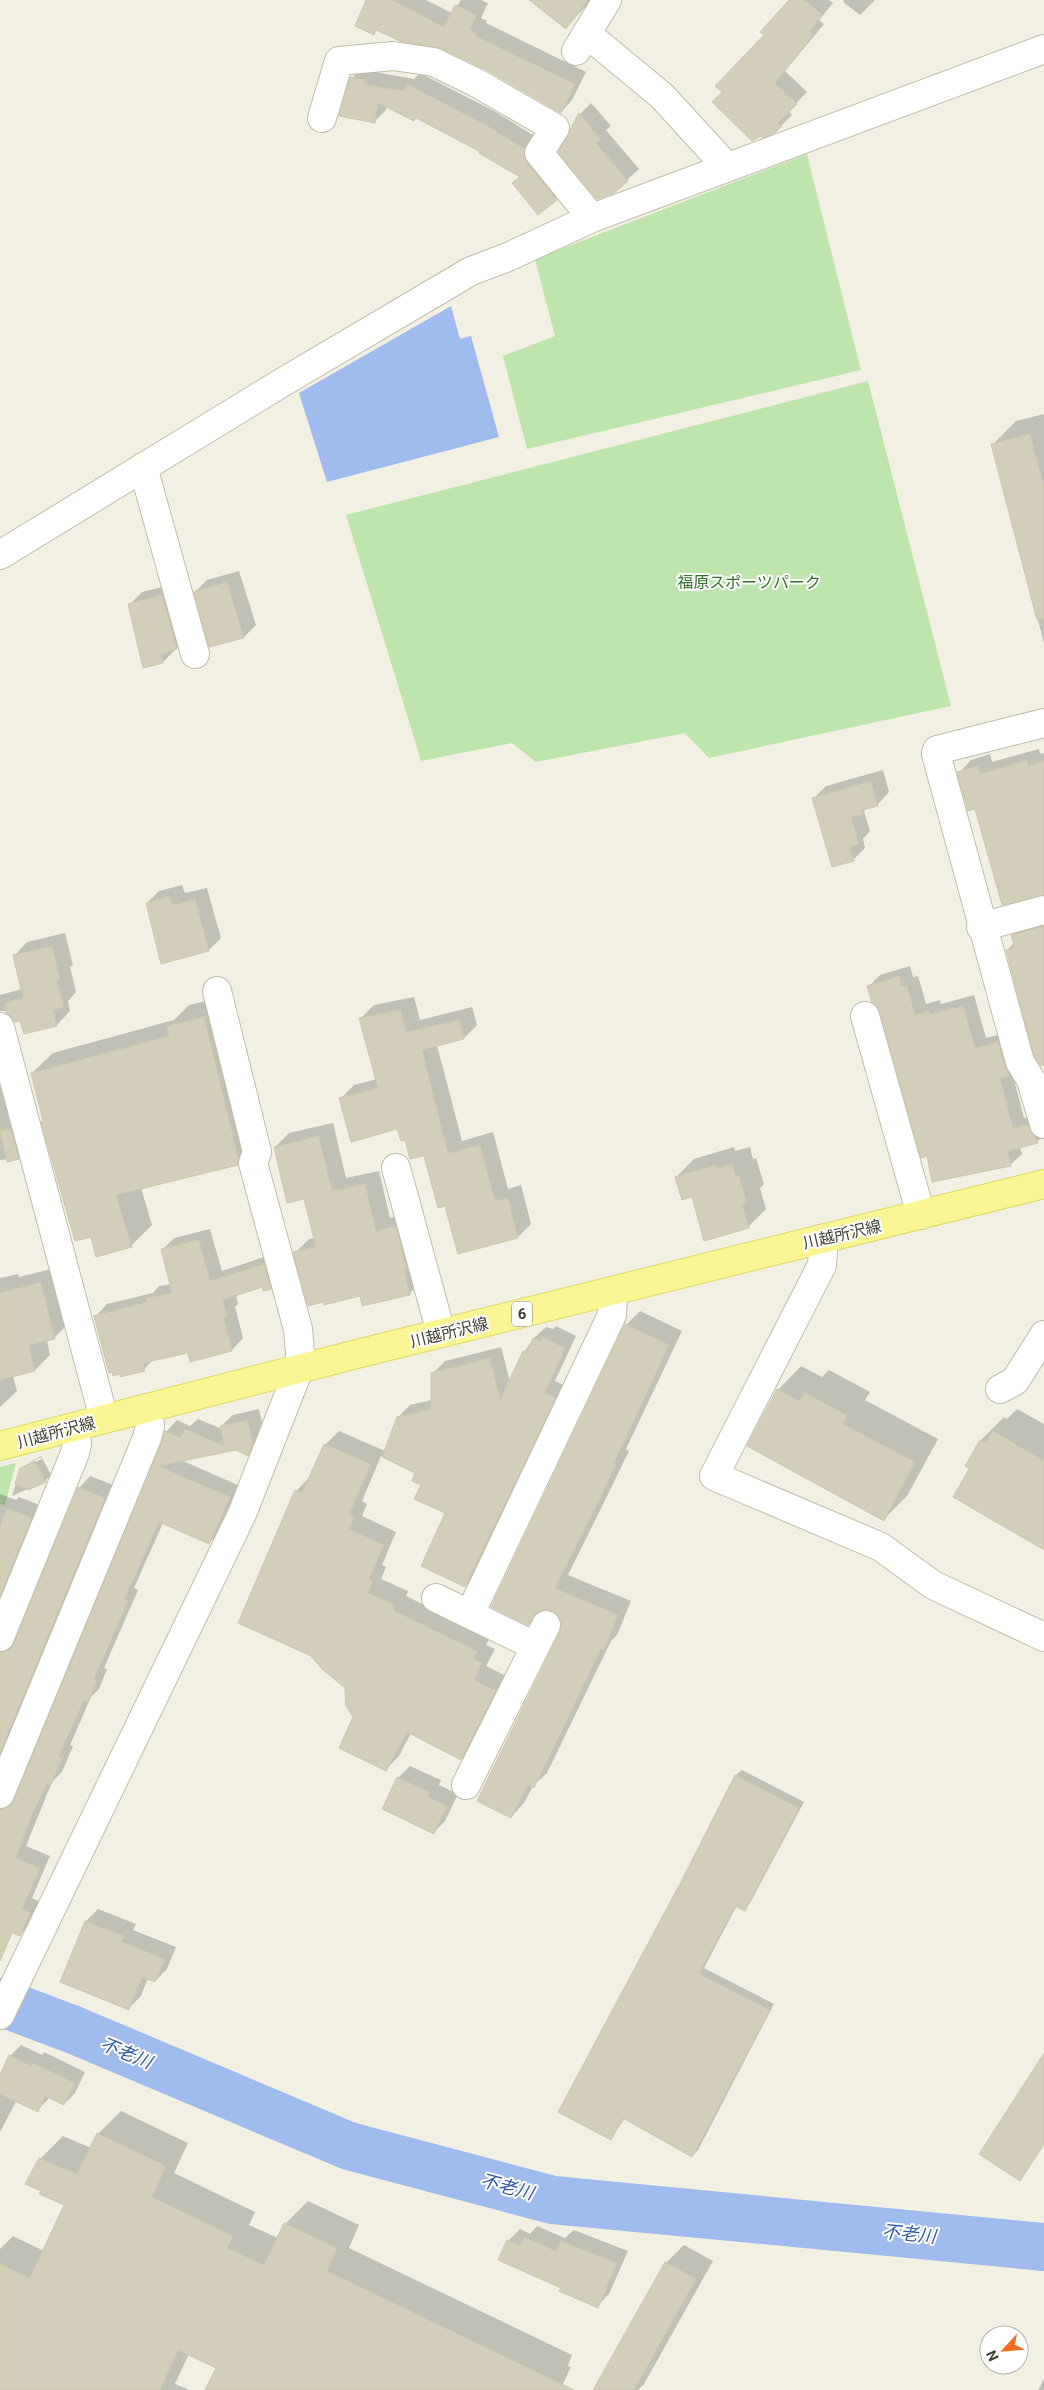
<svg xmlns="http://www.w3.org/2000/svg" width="1044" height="2390" viewBox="0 0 1044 2390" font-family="Roboto,'Noto Sans JP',sans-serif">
	<rect width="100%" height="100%" fill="#f1f0e3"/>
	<path fill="#bee5ad" d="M807,154L861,370L527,449L503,356L555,336L535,259Z
		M868,381L951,706L709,758L685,733L536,762L512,743L421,761L346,515Z
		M16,1463L5,1505L0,1504V1467Z"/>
	<path fill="#a0bbed" d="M451,306L460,339L471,336L499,437L327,482L299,393Z"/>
	<path fill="#0003" d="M368,0H426L452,13L461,0H481L488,3L481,18L487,21L486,23L586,72L572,100L561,112L485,68L441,47L378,30L374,33Z
		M531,0H592L566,27Z
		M790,0H829L833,3L819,20L824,24L785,71L807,92L789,111L792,115L776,131L724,92Z
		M844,0H875L860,15L843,2Z
		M364,66L376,68L375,72L414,79L420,73L496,112L536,137L568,187L538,213L522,176L481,151L417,117L387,106L386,110L374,122L352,78Z
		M591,103L611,126L606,130L639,169L614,192L580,114Z
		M1044,414V643L992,445L1016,421Z
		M239,571L256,625L244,637L195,592L207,580Z
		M174,584L189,636L163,662L130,604L142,592Z
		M1039,749L1040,754L1044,753V873L976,807L959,773L971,760L990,754L992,762Z
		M883,770L889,792L877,805L868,807L864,811L870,831L863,839L865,848L853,860L814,798L826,786Z
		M182,885L185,893L207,888L221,938L209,950L147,903L159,891Z
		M1044,919V1065L1042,1066L1007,950L1014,943L1012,935L1024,924Z
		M65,933L73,965L70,967L76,992L68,1001L70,1011L57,1025L21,1020L5,1011H0V995L22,989L14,956L27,942Z
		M910,966L913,977L918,976L926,1004L940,1000L941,1004L974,995L986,1038L1009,1032L1012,1072L1024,1118L1039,1114L1044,1135L1038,1141L1020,1147L1022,1154L1010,1165L928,1155L881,1011L869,986L880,975Z
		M224,997L258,1143L237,1164L141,1188L152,1225L131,1246L92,1236L44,1120L32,1073L53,1053L174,1020L189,1005Z
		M414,997L420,1020L472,1007L477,1025L464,1038L437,1045L462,1141L493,1132L508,1189L521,1185L531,1224L518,1237L446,1205L425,1154L406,1139L398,1128L340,1099L354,1085L377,1079L361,1018L374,1005Z
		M0,1079L9,1120L24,1116L32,1144L18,1158L0,1160Z
		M333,1123L346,1178L379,1171L390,1218L409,1213L423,1280L409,1294L361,1295L295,1253L309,1239L315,1238L305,1198L275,1147L289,1133Z
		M734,1147L735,1151L750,1147L753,1159L756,1158L764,1184L760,1188L766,1209L748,1227L692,1195L676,1177L694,1159Z
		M210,1229L222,1271L276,1253L282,1276L270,1288L262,1285L236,1294L238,1304L235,1307L243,1338L232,1350L189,1351L154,1359L144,1369L96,1316L107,1304L153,1293L159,1286L171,1284L162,1250L174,1238Z
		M56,1268L70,1322L54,1338L47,1340L50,1355L35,1370L13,1376L17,1391L0,1407V1278L18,1274L19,1277Z
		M640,1311L682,1331L626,1449L629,1451L613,1484L568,1575L631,1601L617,1635L611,1641L547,1773L533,1786L524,1803L511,1817L563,1624L560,1616L553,1610L545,1608L528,1624L626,1325Z
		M556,1326L576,1336L555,1381L566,1386L477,1574L465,1586L447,1513L422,1485L417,1473L381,1456L362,1501L367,1504L362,1516L396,1532L382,1565L386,1567L381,1579L408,1591L406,1596L490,1637L486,1645L495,1649L486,1666L508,1677L474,1745L461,1759L411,1733L399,1756L385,1770L354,1717L296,1491L310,1477L325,1445L339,1431L385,1451L398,1417L410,1405L432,1400L433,1373L445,1361L501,1347L510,1382L524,1352L534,1338L546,1327L553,1329Z
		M801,1366L822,1377L829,1370L870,1392L865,1400L938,1439L907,1496L884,1519L778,1390Z
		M259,1409L264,1431L259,1443L248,1455L236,1449L181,1460L240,1486L220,1531L209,1543L163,1523L134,1588L138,1590L104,1668L107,1669L99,1689L91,1697L70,1745L73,1746L62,1772L52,1782L26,1846L50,1856L32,1898L40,1902L31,1923L20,1935L0,1926V1793L6,1798L15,1799L166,1432L177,1420L190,1426L198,1419L222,1429L221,1426L233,1415Z
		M1017,1409L1044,1424V1548L971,1468L981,1440L1004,1417L1007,1419Z
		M41,1456L51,1475L45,1481L12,1496L21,1468L42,1459L41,1457L26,1464Z
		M90,1476L116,1486L0,1767V1636L5,1640L17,1641L79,1488Z
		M0,1494L16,1500L19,1497L42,1506L0,1610Z
		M410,1766L441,1780L439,1785L458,1794L445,1821L433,1833L398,1778Z
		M742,1770L804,1802L750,1903L744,1909L737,1905L704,1968L774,2004L698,2150L692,2156L625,2118L611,2138L684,1879L736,1775Z
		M98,1909L136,1924L133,1930L176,1947L167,1969L155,1981L148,1978L141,1996L129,2008L61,1981L86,1921Z
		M21,2045L42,2055L44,2052L85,2072L75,2093L64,2104L50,2097L38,2110L17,2100L0,2132V2077L10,2056Z
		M1044,2055V2145L1020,2179Z
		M121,2111L188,2143L174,2173L255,2212L249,2225L278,2238L285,2224L308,2201L359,2225L349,2248L572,2355L568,2366L571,2367L560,2390H207L217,2367L189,2354L175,2384L190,2390H0V2249L13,2236L44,2251L65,2204L42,2190L40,2159L63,2136L91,2148L98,2134Z
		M537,2226L565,2238L574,2230L628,2251L609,2294L597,2306L562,2287L508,2241L520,2229L530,2234Z
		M684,2245L713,2261L644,2384L638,2390H605L597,2386L666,2263Z
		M1044,2379V2390H1038Z"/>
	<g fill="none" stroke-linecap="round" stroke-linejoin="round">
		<path stroke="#a0bbed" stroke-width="48" d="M0,2002L74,2030L349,2146L553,2200L1044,2247"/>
	</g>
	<path fill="#d2ceb9" stroke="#cdc8ad" d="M366,0H392L444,27L455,5L477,15L470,30L476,33L475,36L575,84L561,113L485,69L441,48L400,41L376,30L374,35L355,26Z
		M529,0H588L566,29Z
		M789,0H804L823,15L809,32L813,35L775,83L797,104L778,123L782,126L776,132L763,138L761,136L752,141L712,102L722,92L715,86L764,35L760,32Z
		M350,77L365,80L364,84L404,91L407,84L484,124L525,149L524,154L527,163L557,200L538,215L512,183L520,177L479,153V151L416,118L414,121L378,103L375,123L339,116Z
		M579,113L600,139L596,143L628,181L614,193L597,199L558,152Z
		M1030,434L1044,488V619L1037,620L991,444Z
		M227,582L244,638L209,647L194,592Z
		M162,595L177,649L161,654L163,663L143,668L128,604Z
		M1027,760L1028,766L1044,761V895L1002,905L975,809L968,811L957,772L978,766L980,774Z
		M871,781L878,806L862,810L863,814L851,817L859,844L850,847L854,861L832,867L812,798Z
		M170,896L173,905L195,899L209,951L161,964L146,903Z
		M1044,926V1065L1041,1066L1034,1056L1006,950L1015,948L1011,935Z
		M52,946L60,979L57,980L64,1007L53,1010L57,1026L24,1034L20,1021L15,1022L7,1014L5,1003L23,998L13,955Z
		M899,976L902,987L907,986L915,1015L929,1011L930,1014L963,1006L975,1048L998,1042L1005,1066L1010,1076L1000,1078L1013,1128L1028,1124L1038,1143L1008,1151L1011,1166L932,1182L927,1156L921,1158L880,1012L872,1003L867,986Z
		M401,1010L406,1032L459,1020L464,1039L422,1050L448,1153L480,1145L495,1201L508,1198L518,1238L458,1254L445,1206L438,1208L424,1156L410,1159L405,1140L401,1141L397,1129L351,1142L339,1098L378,1088L359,1018Z
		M204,1017L238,1157V1165L116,1195L132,1247L96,1257L91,1237L75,1241L41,1122L43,1121L31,1073L169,1036L167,1026Z
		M11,1129L19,1159L7,1162L0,1131Z
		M319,1136L332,1191L365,1184L376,1231L396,1226L407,1269L404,1270L410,1295L362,1306L360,1296L324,1305L323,1302L308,1306L293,1252L316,1247L304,1199L287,1203L274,1147Z
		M732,1164L736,1176L739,1175L747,1203L742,1204L749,1228L704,1241L692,1197L682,1200L675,1177L716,1165L717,1168Z
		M199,1240L210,1281L264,1264L271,1289L263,1291L262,1287L223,1300L227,1317L224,1318L232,1351L190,1362L188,1353L183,1354L143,1363L145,1371L120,1377V1374L113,1376L112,1372L109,1373L94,1316L147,1302L146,1298L172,1293L161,1249Z
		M41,1282L55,1339L29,1345L35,1371L0,1380V1293Z
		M625,1324L669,1345L614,1463L616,1464L600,1499L555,1588L618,1615L604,1650L601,1649L534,1788L528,1785L511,1818L477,1801L560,1632L562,1624L559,1616L553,1611L546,1609L538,1612L528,1625L491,1607Z
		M543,1337L565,1348L545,1393L556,1398L465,1587L421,1566L445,1513L414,1499L421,1485L412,1481L415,1473L382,1457L397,1417L431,1409V1373L490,1358L500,1400L523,1351L526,1353L533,1338L541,1341Z
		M777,1389L800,1401L805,1393L847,1415L843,1424L915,1462L884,1521L747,1446Z
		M248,1420L253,1443L248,1456L236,1450L158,1466L230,1497L209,1544L159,1522L124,1600L128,1601L94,1679L97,1681L88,1702L84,1700L59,1756L62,1758L51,1785L47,1783L31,1817L16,1858L40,1868L22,1909L30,1913L20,1936L12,1933L0,1961V1809L9,1807L14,1800L165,1431L181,1438L185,1429L224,1446L220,1426Z
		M993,1431L1044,1461V1550L953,1497L969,1469L965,1466L980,1440L986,1443Z
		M324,1444L371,1464L349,1515L354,1517L349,1529L384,1545L369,1579L373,1581L368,1593L395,1605L393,1610L477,1651L473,1659L482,1663L474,1680L496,1691L461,1760L407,1732L386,1771L339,1748L353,1717L346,1706L345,1688L322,1669L311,1656L238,1623L295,1490L302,1493Z
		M35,1461L46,1482L28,1490L15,1484L20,1468Z
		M78,1487L105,1498L0,1753V1652L9,1650L14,1643Z
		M7,1508L32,1518L0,1596V1527Z
		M735,1775L799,1808L745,1911L735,1906L699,1974L770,2010L692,2157L623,2118L611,2140L558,2112L683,1878Z
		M397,1777L430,1793L427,1797L447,1806L434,1834L382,1809Z
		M85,1921L124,1936L122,1942L165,1959L155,1982L142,1977L129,2010L60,1982Z
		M1044,2053V2144L1020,2181L979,2154Z
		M9,2055L31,2066L32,2063L75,2083L64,2105L45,2096L38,2112L0,2094V2075Z
		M97,2133L166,2166L152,2197L233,2236L227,2248L264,2265L284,2223L337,2248L327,2271L574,2390H205L216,2368L178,2350L160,2390H0V2264L30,2278L64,2205L39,2194L41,2191L25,2184L39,2158L77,2174Z
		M524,2237L556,2251L561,2241L617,2263L598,2308L559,2291L561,2288L498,2260L507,2240L520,2246Z
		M665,2262L696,2279L634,2390H593Z"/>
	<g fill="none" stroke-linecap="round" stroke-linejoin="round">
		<defs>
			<path id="minor" d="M587,34L662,96L727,167
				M576,51L607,0
				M322,118L339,61L393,56L434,62L477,83L555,128L539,153L592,218
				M143,467L195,654
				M0,555L283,382L471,271L508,257L592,218L1044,49
				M1044,723L937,750L936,754L1020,1062L1031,1080L1044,1124
				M981,927L1044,910
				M865,1016L921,1215
				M0,1027L104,1419
				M396,1168L441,1333
				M820,1239L823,1251L822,1265L714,1476L881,1547L933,1585L1044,1637
				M1000,1389L1015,1381L1044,1335
				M436,1598L535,1646
				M470,1614L612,1315L613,1292
				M0,1637L75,1453L77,1444L75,1427
				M466,1785L546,1625
				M0,1794L147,1438L150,1426L148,1408
				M0,2015L242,1514L299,1369L300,1353L298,1329L253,1163L257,1152L217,991"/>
			<path id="major" d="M0,1446L361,1353L1044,1184"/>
		</defs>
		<use href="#minor" stroke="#bfbda9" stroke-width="30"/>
		<use href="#major" stroke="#dfd863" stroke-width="30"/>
		<use href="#minor" stroke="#fff" stroke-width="28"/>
		<use href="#major" stroke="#fbf693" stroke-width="28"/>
	</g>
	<g text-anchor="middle" stroke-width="4" stroke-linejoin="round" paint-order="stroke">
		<rect fill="#fff" stroke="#7b7971" stroke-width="1" x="512" y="1301.5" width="20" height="25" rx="4"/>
		<g font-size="15" font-weight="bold" fill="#434034">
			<text x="522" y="1319">6</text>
		</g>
		<g font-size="16" fill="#33722a" stroke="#fff">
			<text x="749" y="588">福原スポーツパーク</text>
		</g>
		<g font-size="16" fill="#434034" stroke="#fff">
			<text transform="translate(842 1234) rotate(-13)" y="6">川越所沢線</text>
			<text transform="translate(449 1332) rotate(-14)" y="6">川越所沢線</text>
			<text transform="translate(56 1432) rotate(-15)" y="6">川越所沢線</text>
		</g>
		<g font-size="18" font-style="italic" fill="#315aaa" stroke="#fff">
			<text transform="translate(126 2053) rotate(22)" y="6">不老川</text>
			<text transform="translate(507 2187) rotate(15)" y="6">不老川</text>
			<text transform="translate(909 2234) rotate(6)" y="6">不老川</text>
		</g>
	</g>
	<g transform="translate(1004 2350) rotate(244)"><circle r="24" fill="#ffffff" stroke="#b4b3ae"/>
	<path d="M0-4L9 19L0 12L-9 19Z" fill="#f36f19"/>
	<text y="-8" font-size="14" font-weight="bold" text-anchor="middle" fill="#434034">N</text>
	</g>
</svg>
